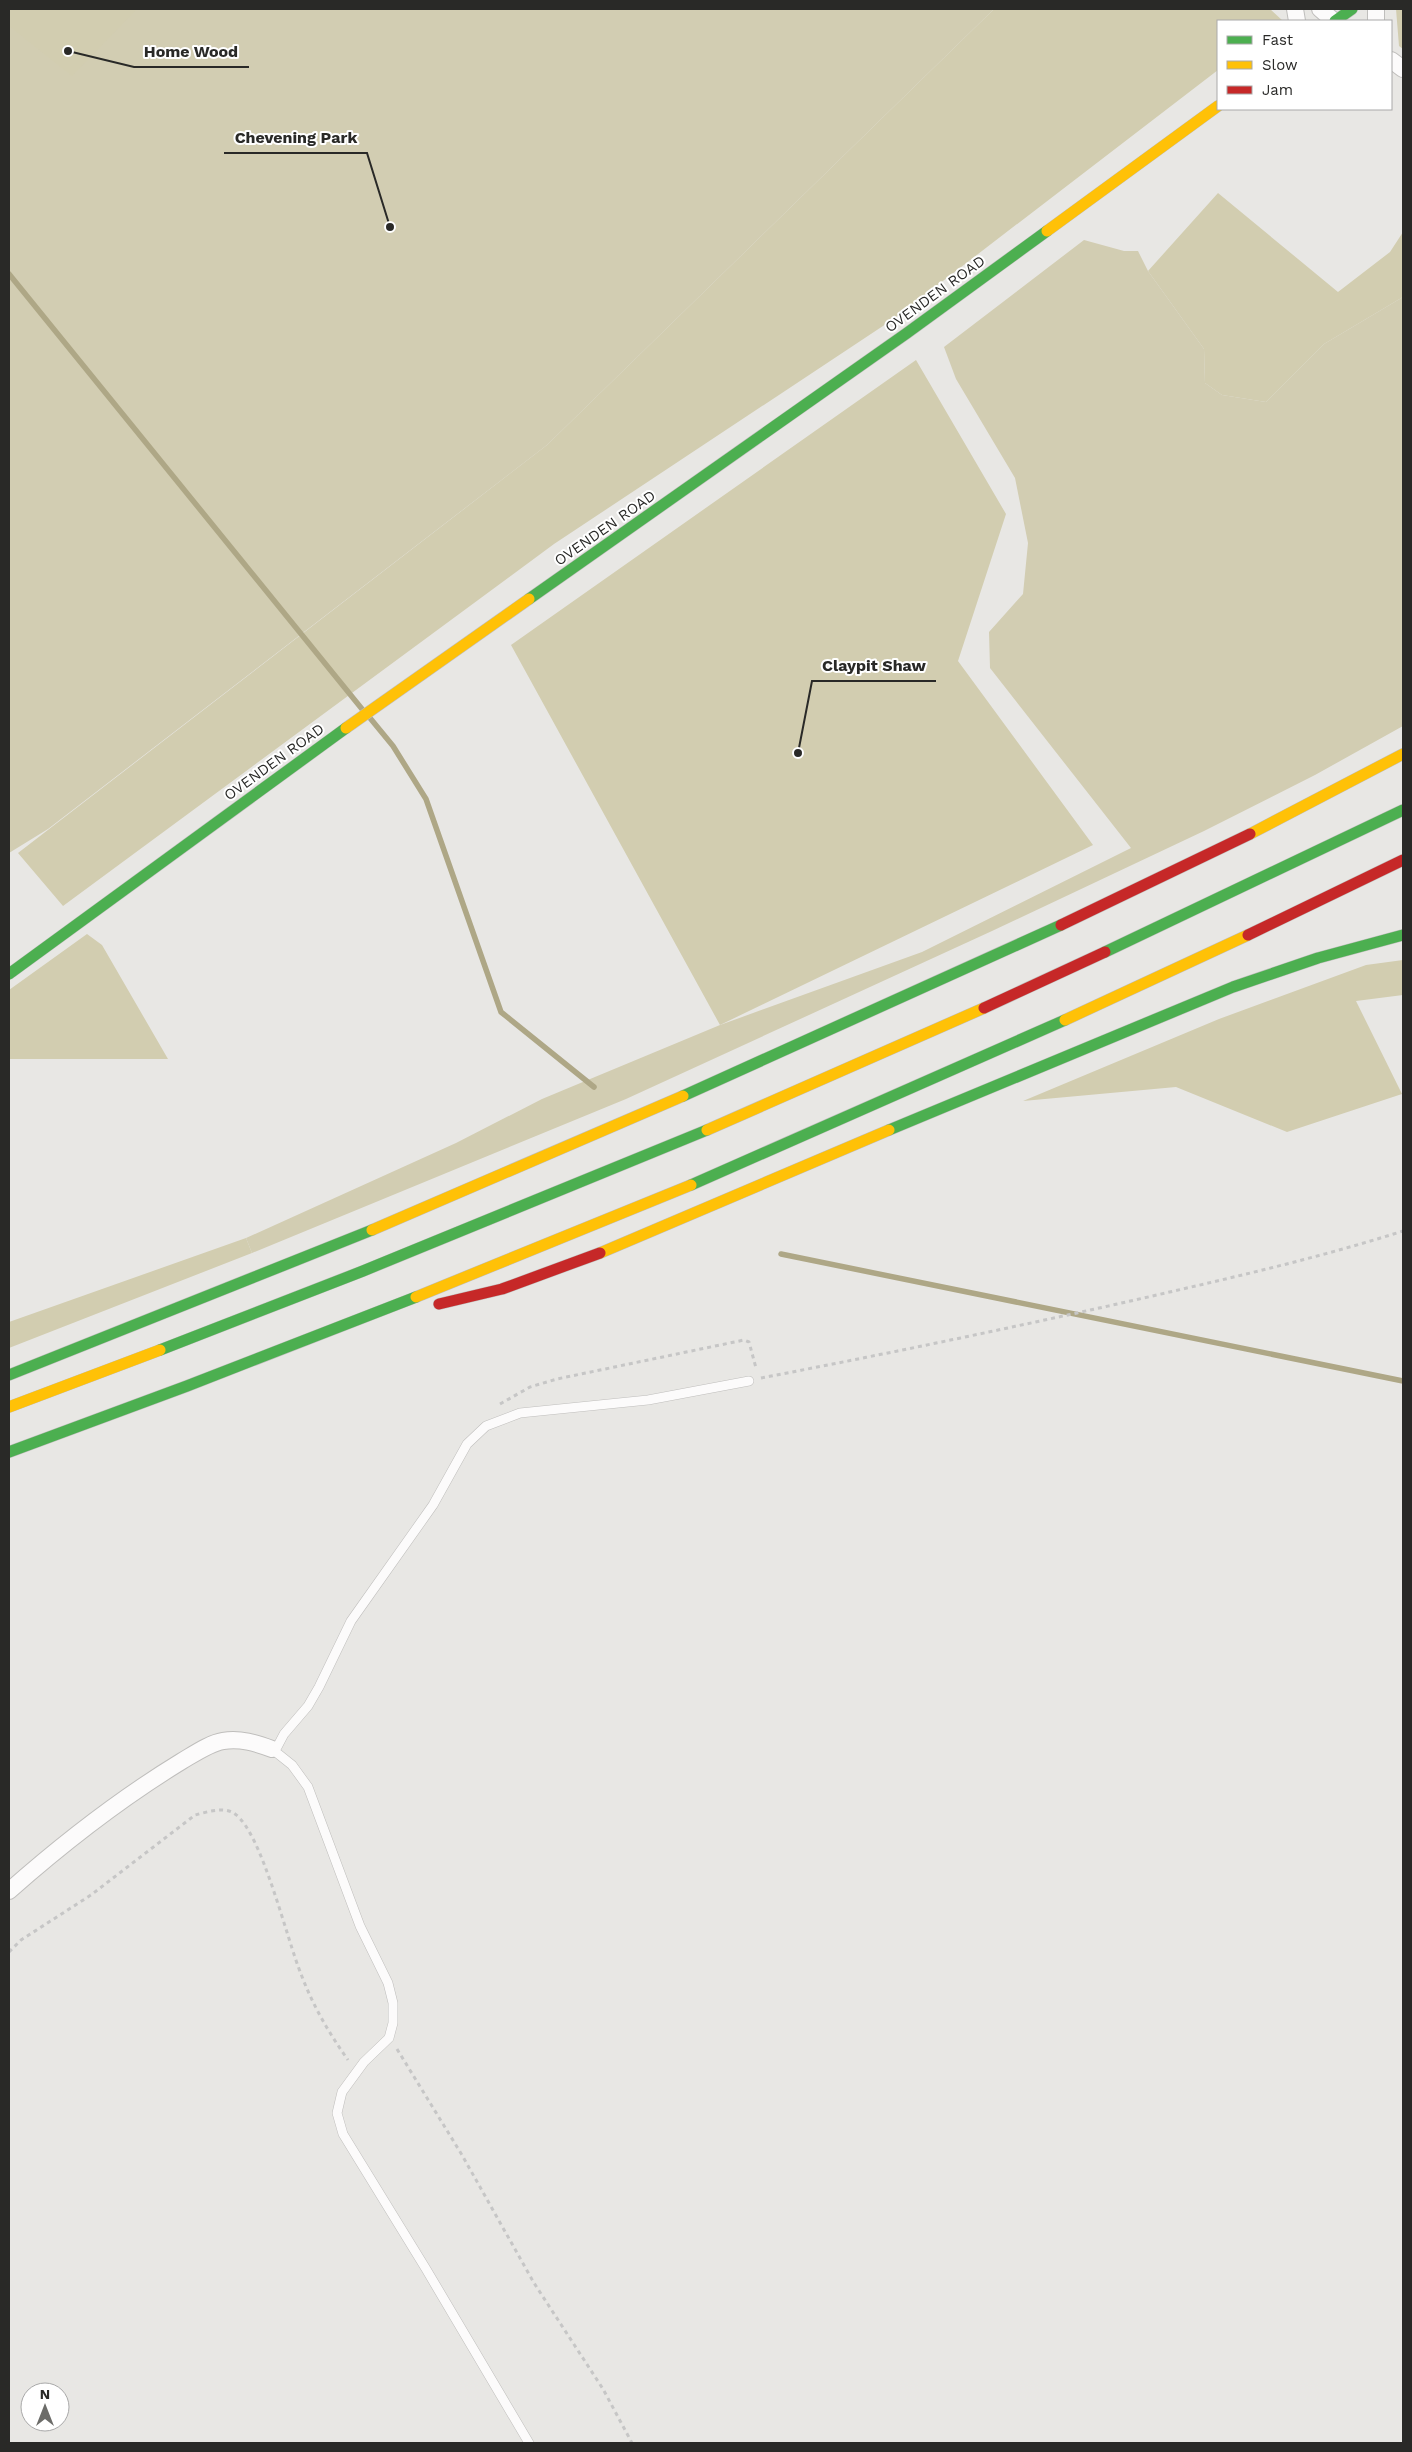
<svg xmlns="http://www.w3.org/2000/svg" width="1412" height="2452" viewBox="0 0 1412 2452" font-family="'Work Sans',sans-serif">
	<rect width="100%" height="100%" fill="#e8e7e4"/>
	<path fill="#d2cdb2" d="M9,9H994L547,445L48,829L9,853Z
		M1084,240L1124,251H1138L1148,271L1204,349L1205,383L1222,395L1266,402L1324,344L1403,297V726L1315,775L1204,831L992,931L626,1099L252,1253L246,1238L456,1143L542,1099L720,1025L922,952L1131,848L990,668L989,632L1023,594L1028,543L1015,478L956,379L944,347Z"/>
	<path fill="#d2cdb0" d="M9,9H137L72,76L9,26Z
		M994,9H1270L1283,21H1218V70L892,320L554,544L63,906L18,853L547,445Z
		M1396,9H1403V49L1399,46Z
		M1218,193L1338,292L1390,252L1403,232V297L1324,344L1266,402L1222,395L1205,383L1204,349L1148,271Z
		M916,360L1006,514L958,661L1093,845L720,1025L511,645Z
		M87,934L102,945L168,1059H9V990Z
		M1403,960V995L1356,1001L1402,1094L1287,1132L1176,1087L1023,1101L1219,1019L1366,965Z
		M246,1238L252,1253L9,1348V1322Z"/>
	<g fill="none" stroke-linecap="round" stroke-linejoin="round">
		<path stroke="#aea786" stroke-width="5.5" d="M9,274L362,709
			M370,718L393,746L426,799L501,1012L594,1087
			M781,1254L1403,1381"/>
		<defs>
			<path id="lane" d="M272,1749L292,1765L308,1787L360,1926L388,1983L393,2003V2023L389,2038L364,2062L342,2092L337,2113L343,2134L426,2269L529,2443
				M275,1751L284,1734L308,1706L319,1687L351,1621L433,1505L467,1444L486,1426L520,1413L648,1400L749,1381"/>
			<path id="street" d="M1295,9L1297,21
				M1320,9L1334,21
				M1376,21V9
				M1391,60L1403,69
				M9,1891C61,1845 123,1797 182,1761C194,1754 210,1743 223,1741C240,1738 256,1743 272,1749"/>
			<path id="fast" d="M1335,21L1352,9
				M529,599L907,333L1047,231
				M1105,952L1403,810
				M9,974L346,728
				M683,1096L1061,925
				M889,1130L1233,987L1318,958L1403,935
				M691,1185L1065,1020
				M160,1350L363,1271L707,1130
				M9,1375L372,1230
				M9,1452L187,1386L416,1297"/>
			<path id="slow" d="M1047,231L1218,106
				M346,728L529,599
				M1250,834L1403,754
				M1065,1020L1248,935
				M707,1130L984,1008
				M372,1230L683,1096
				M600,1253L889,1130
				M416,1297L691,1185
				M9,1407L160,1350"/>
			<path id="jam" d="M1061,925L1250,834
				M1248,935L1403,860
				M984,1008L1105,952
				M439,1304L502,1289L600,1253"/>
		</defs>
		<use href="#lane" stroke="#bfbebc" stroke-width="10"/>
		<use href="#street" stroke="#bfbebc" stroke-width="18"/>
		<use href="#fast" stroke="#bfbebc" stroke-width="12"/>
		<use href="#slow" stroke="#bfbebc" stroke-width="12"/>
		<use href="#jam" stroke="#bfbebc" stroke-width="12"/>
		<path stroke="#c6c6c6" stroke-width="3" stroke-dasharray="4 4" stroke-linecap="butt" d="M761,1378C886,1354 1011,1328 1135,1300C1226,1279 1315,1259 1403,1231
			M500,1404L530,1387L557,1379L744,1340L749,1342L756,1368
			M9,1952L21,1940L91,1895L195,1815C207,1812 224,1806 235,1814C262,1833 287,1940 301,1974C313,2006 329,2033 348,2060
			M397,2049L462,2155L534,2283L603,2389L632,2443"/>
		<use href="#lane" stroke="#fcfbfb" stroke-width="9"/>
		<use href="#street" stroke="#fcfbfb" stroke-width="16"/>
		<use href="#fast" stroke="#4caf50" stroke-width="11"/>
		<use href="#slow" stroke="#ffc107" stroke-width="11"/>
		<use href="#jam" stroke="#c62828" stroke-width="11"/>
	</g>
	<g text-anchor="middle" stroke-width="4" stroke-linejoin="round" paint-order="stroke">
		<g font-size="15" fill="#292927" stroke="#fff">
			<text transform="translate(935 294) rotate(-36)" y="5">OVENDEN ROAD</text>
			<text transform="translate(605 528) rotate(-35)" y="5">OVENDEN ROAD</text>
			<text transform="translate(274 762) rotate(-36)" y="5">OVENDEN ROAD</text>
		</g>
	</g>
	<path fill="none" stroke="#292927" stroke-width="2" d="M68 51L134 67H249M390 227L367 153H224M798 753L812 681H936"/>
	<g fill="#292927" stroke="#fff" stroke-width="2">
		<circle cx="68" cy="51" r="5"/>
		<circle cx="390" cy="227" r="5"/>
		<circle cx="798" cy="753" r="5"/>
	</g>
	<g font-size="16" text-anchor="middle" font-weight="bold" fill="#292927" stroke="#fff" stroke-width="4" stroke-linejoin="round" paint-order="stroke">
		<text x="191" y="57">Home Wood</text>
		<text x="296" y="143">Chevening Park</text>
		<text x="874" y="671">Claypit Shaw</text>
	</g>
	<rect width="1412" height="2452" fill="none" stroke="#292927" stroke-width="20"/>
	<rect x="1217" y="20" width="175" height="90" fill="#ffffff" stroke="#a9a9a9"/>
	<rect x="1227" y="36" width="25" height="8" fill="#4caf50" stroke="#a9a9a9"/>
	<text x="1262" y="45" font-size="15" fill="#292927">Fast</text>
	<rect x="1227" y="61" width="25" height="8" fill="#ffc107" stroke="#a9a9a9"/>
	<text x="1262" y="70" font-size="15" fill="#292927">Slow</text>
	<rect x="1227" y="86" width="25" height="8" fill="#c62828" stroke="#a9a9a9"/>
	<text x="1262" y="95" font-size="15" fill="#292927">Jam</text>
	<g transform="translate(45 2407)"><circle r="24" fill="#ffffff" stroke="#a9a9a9"/>
	<path d="M0-4L9 19L0 12L-9 19Z" fill="#6c6c69"/>
	<text y="-8" font-size="14" font-weight="bold" text-anchor="middle" fill="#292927">N</text>
	</g>
</svg>
